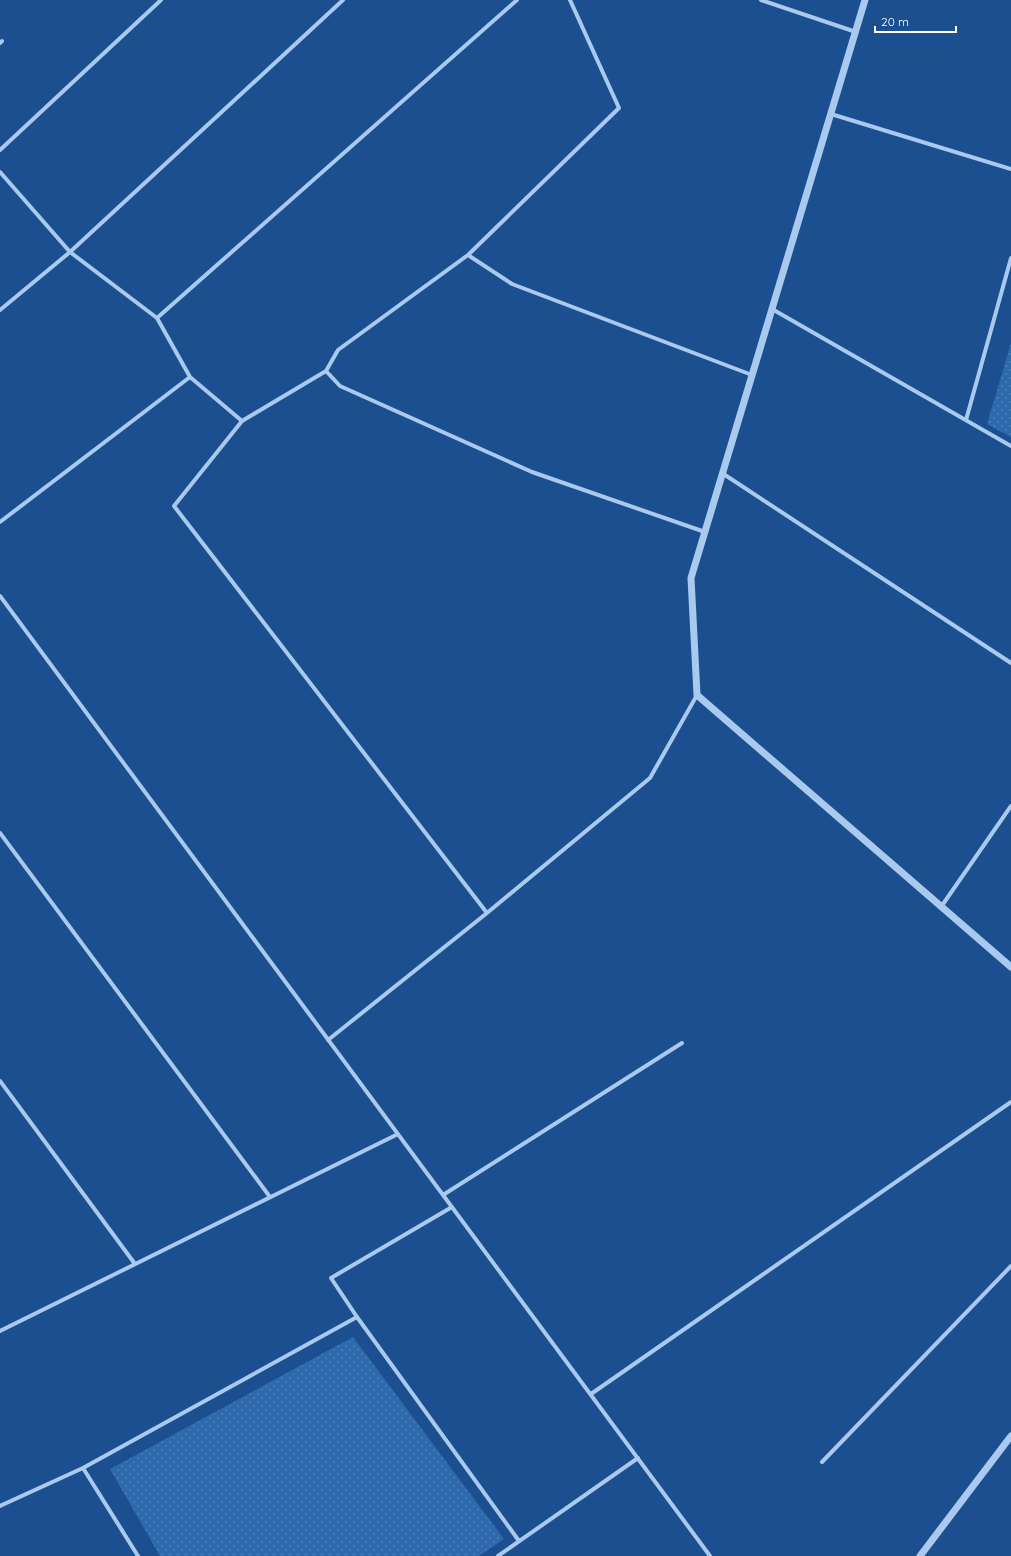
<svg xmlns="http://www.w3.org/2000/svg" width="1011" height="1556" viewBox="0 0 1011 1556" font-family="Quicksand,sans-serif">
	<defs>
		<pattern id="grass-dots" width="8" height="8" patternUnits="userSpaceOnUse"><rect width="8" height="8" fill="#2e69ad"/><path d="M2 2h.1M6 6h.1" fill="none" stroke="#4d80b9" stroke-width="1.8" stroke-linecap="round"/></pattern>
	</defs>
	<rect width="100%" height="100%" fill="#1b4f8f"/>
	<path fill="url(#grass-dots)" d="M1011,343V437L987,424Z
		M353,1337L504,1539L479,1556H160L110,1469Z"/>
	<g fill="none" stroke-linecap="round" stroke-linejoin="round">
		<path stroke="#a9c9ee" stroke-width="4" d="M761,0L856,32
			M0,43L2,41
			M831,114L1011,169
			M0,150L161,0
			M0,172L70,252L157,318L190,377
			M468,255L512,284L752,375
			M772,309L1011,446
			M0,310L70,252L343,0
			M157,318L517,0
			M326,371L340,386L532,472L705,532
			M966,420L1011,258
			M722,473L1011,663
			M0,522L190,377L242,421
			M0,596L710,1556
			M0,833L270,1197
			M941,907L1011,806
			M487,913L174,506L242,421L326,371L338,350L468,255L619,108L570,0
			M328,1040L487,913L650,778L697,695
			M0,1081L135,1264
			M443,1195L682,1043
			M452,1207L331,1278L357,1317L519,1541
			M0,1331L398,1134
			M591,1394L1011,1102
			M822,1462L1011,1266
			M83,1468L138,1556
			M0,1506L83,1468L357,1317
			M498,1556L638,1458"/>
		<path stroke="#a9c9ee" stroke-width="7" d="M865,0L691,578L697,695L1011,967
			M920,1556L1011,1436"/>
	</g>
	<path d="M875 26v6h81v-6" fill="none" stroke="#ffffff" stroke-width="2"/>
	<text x="881" y="26" font-size="12" fill="#ffffff" stroke="#1b4f8f" stroke-width="3" paint-order="stroke">20 m</text>
</svg>
